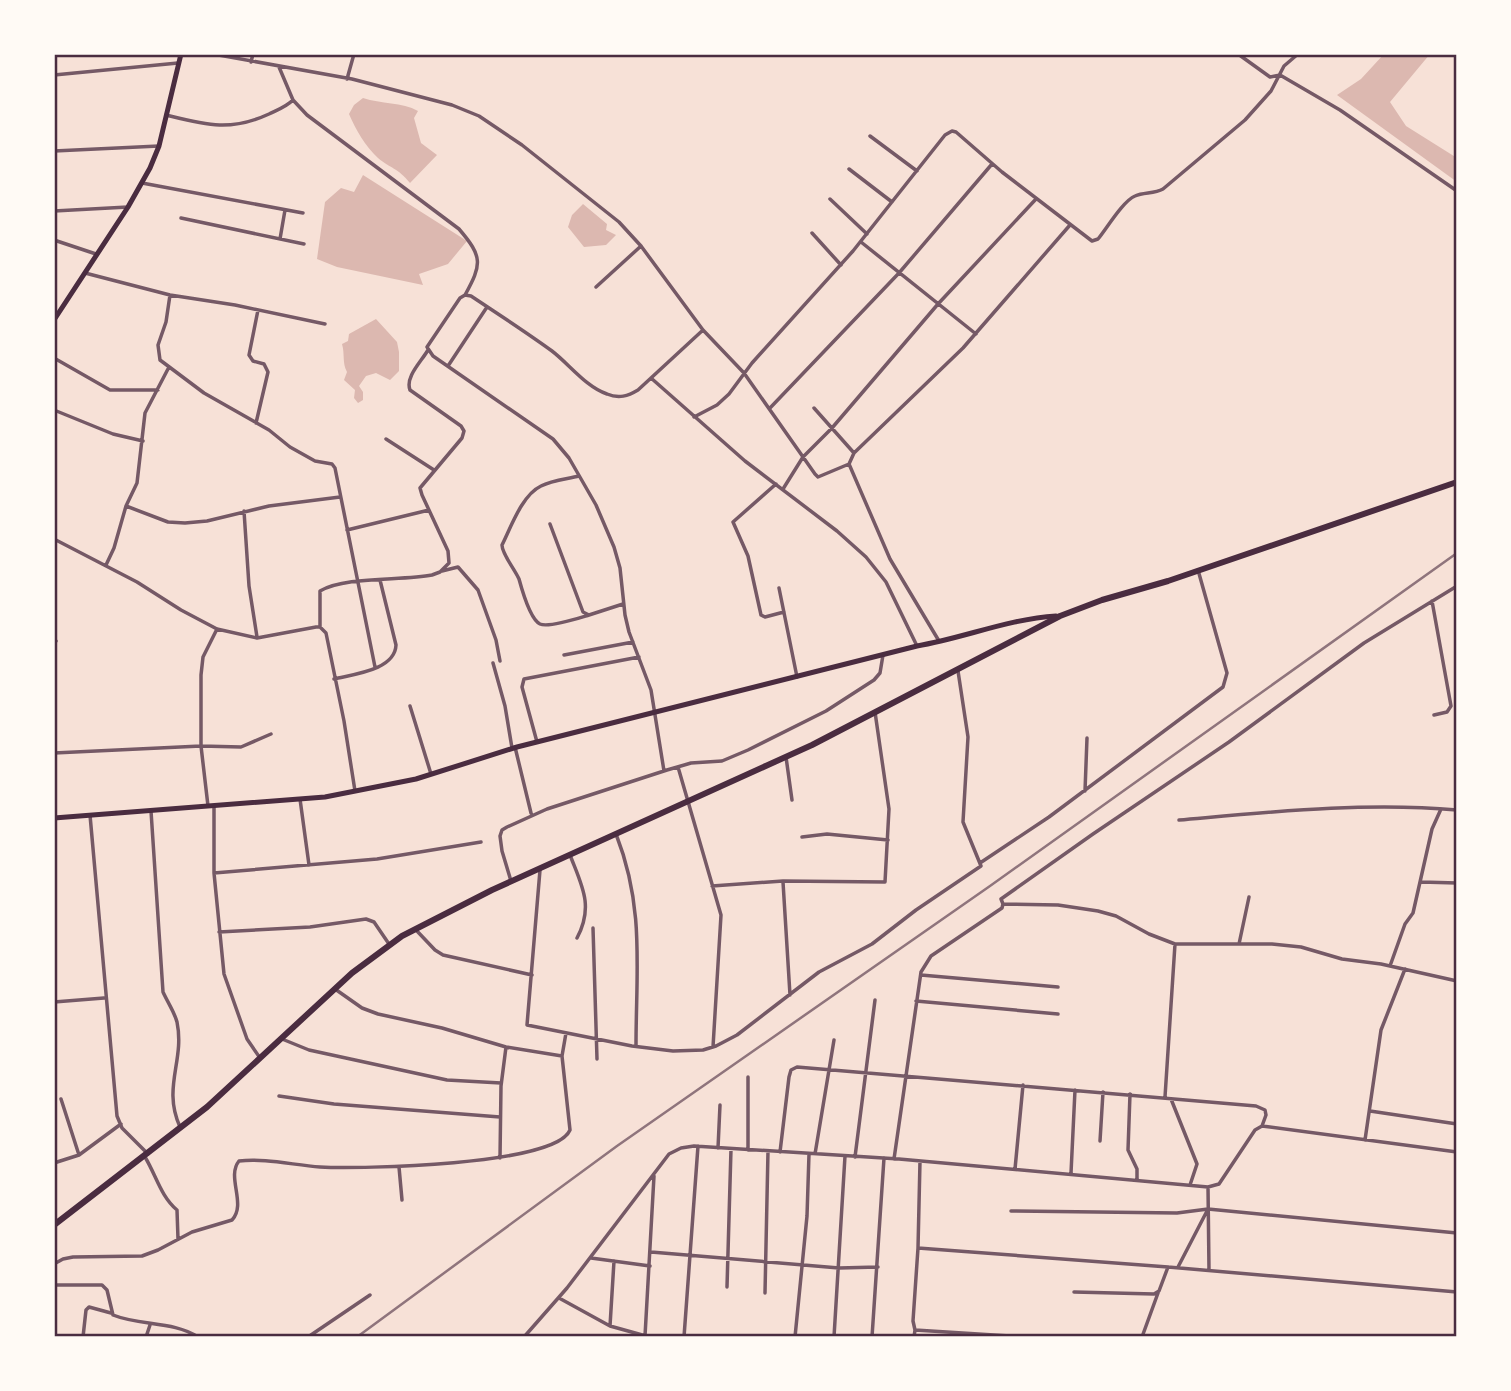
<svg xmlns="http://www.w3.org/2000/svg" width="1511" height="1391" viewBox="0 0 1511 1391" font-family="Helvetica,sans-serif">
	<rect width="100%" height="100%" fill="#f7e1d7"/>
	<path fill="#dcb8b0" d="M1384,54H1430L1390,102L1406,126L1457,158V182L1337,95L1361,79Z
		M363,98C381,104 402,102 418,111L414,118L421,143L437,155L410,183C397,167 391,169 378,158C365,146 356,130 349,114L354,105Z
		M363,175L467,241L448,264L419,274L423,285L337,267L317,259L325,202L341,188L354,192Z
		M583,204L607,224L606,230L616,235L606,245L584,247L568,227L572,215Z
		M376,319L397,342L399,352V371L390,380L376,373L366,376L359,386L363,392V400L358,403L354,398L355,390L344,380L347,372C342,363 345,354 342,344L348,341L349,334Z"/>
	<g fill="none" stroke-linecap="round" stroke-linejoin="round">
		<path stroke="#755966" stroke-width="3.5" d="M213,54L352,79L452,105L479,116L522,145L619,222L641,246L703,330L744,373L815,474L818,477L849,464
			M1238,54L1270,77L1280,75L1340,110L1457,191
			M251,62L253,54
			M279,67L293,100L307,115L459,229C483,257 482,264 465,295
			M54,75L178,63
			M347,79L354,54
			M166,115C206,125 230,132 269,114C277,110 286,107 293,100
			M870,136L917,171
			M54,151L159,146
			M849,169L892,202
			M142,183L303,213
			M830,199L867,234
			M54,211L128,207
			M181,218L304,244
			M812,233L841,265
			M280,239L285,210
			M54,240L96,254
			M861,242L976,334
			M85,273L170,295L235,305L325,324
			M596,287L641,246
			M170,295L166,322L158,345L160,360L204,393L269,430L290,447L315,461L332,464L335,468L375,667
			M54,358L110,390H158
			M448,366L487,307
			M651,378L745,461L837,531L866,557L886,582L917,646
			M770,408L899,273L992,164
			M814,408L854,453L849,464L890,559L939,641
			M54,410L113,434L143,441
			M694,417L717,405L729,394L752,363L853,251L945,135L952,131L956,132L1002,172L1092,241L1098,239C1107,228 1123,201 1135,196C1144,192 1154,194 1163,189L1245,120L1271,91L1284,66L1298,54
			M256,423L268,372L264,364L253,361L249,355L258,310
			M386,439L434,470
			M854,453L963,348L1070,225
			M579,476C567,479 552,480 541,486C522,495 511,527 502,545C502,554 514,568 519,579C522,590 530,619 540,624C549,628 579,618 589,615
			M776,484L733,522L748,556L761,615L765,617L784,612
			M783,489L803,457L832,428L938,304L1036,199
			M126,506L168,522L185,523L207,521L269,506L340,497
			M244,511L249,586L257,637
			M550,524L583,612L589,615L623,604
			M347,530L429,510
			M54,539L137,582L181,610L217,629L257,638L316,627H320L326,633L344,721L355,791
			M106,565L114,548L126,506L137,483L145,413L169,367
			M442,571L458,567L478,590L496,640L500,661
			M779,588L797,677
			M1432,601L1451,706L1447,712L1434,715
			M320,627V591C345,576 402,581 432,575L440,572L449,563L448,551L422,495L420,488L462,438L464,431L461,426L410,390C405,377 421,362 428,350
			M54,644L56,641
			M564,655L633,642
			M493,663L505,706L512,748
			M334,679C354,674 395,670 396,645L380,580
			M410,706L431,774
			M537,742L522,687L524,679L639,657
			M515,747L531,813
			M54,753L201,746L241,747L271,734
			M786,757L792,800
			M678,767L721,915L713,1047
			M664,771L651,690L629,632L625,615L620,568L614,547L596,505L569,458L553,439L433,356L427,347L460,298L465,295L471,296C498,314 526,332 552,351C569,364 586,387 607,394C619,399 628,396 638,390L703,330
			M1085,791L1087,738
			M300,799L309,865
			M208,806L201,746V675L203,657L217,629
			M214,806V873L224,974L247,1039L260,1058
			M151,811L163,992C168,1003 174,1011 177,1022C185,1061 162,1087 180,1127
			M90,815L117,1116L122,1128L148,1154
			M1179,820C1271,812 1364,802 1457,810
			M616,834C645,908 636,969 636,1046
			M802,837L827,834L888,840
			M570,855C582,886 594,906 577,938
			M980,863L1049,817L1223,687L1227,673L1198,570
			M540,870L527,1025L632,1046L673,1051L703,1050L716,1046L737,1035L819,972L872,944L916,910L981,866L963,822L968,737L958,671
			M214,873L377,859L481,842
			M511,881L502,851L500,836L502,830L507,827L547,809L667,770L691,763L722,761L748,750L826,711L874,680L880,673L883,655
			M783,882L790,995
			M1421,882L1457,883
			M712,886L783,881L885,882L889,809L875,712
			M1003,904L1058,905L1098,911L1116,916L1149,934L1175,944H1272L1301,947L1342,959L1381,964L1457,981
			M593,928L597,1059
			M416,930L435,950L443,955L532,975
			M219,932L310,927L366,919L374,922L389,944
			M1239,944L1249,897
			M1390,966L1405,924L1413,913L1432,829L1441,809
			M921,975L1058,987
			M1456,981L1457,968
			M335,989L362,1008L378,1014L442,1028L506,1047L562,1056
			M916,1001L1058,1014
			M54,1002L104,998
			M282,1039L309,1050L447,1080L501,1083
			M1130,1094L1128,1150L1137,1169V1180
			M279,1096L334,1104L500,1117
			M1165,1097L1175,944
			M61,1099L79,1155
			M1171,1099L1197,1164L1190,1185
			M1370,1111L1457,1124
			M1365,1140L1381,1030L1405,969
			M1100,1141L1103,1092
			M718,1148L720,1105
			M748,1150V1077
			M780,1152L789,1077L791,1070L797,1067L1256,1106L1265,1110L1266,1115L1262,1126
			M815,1154L834,1040
			M145,1157C156,1175 161,1197 177,1210L178,1239
			M855,1157L875,1000
			M500,1158L501,1086L506,1047
			M894,1159L921,972L931,956L1002,908L1003,904L1001,899L1093,834L1229,742L1364,643L1457,586
			M920,1161L918,1248L913,1321L915,1330L1026,1337
			M54,1163L79,1155L121,1124
			M399,1167L402,1200
			M1015,1169L1023,1085
			M1071,1173L1075,1090
			M1208,1187L1209,1270
			M1011,1211L1177,1213L1208,1209L1457,1233
			M918,1248L1168,1267L1457,1292
			M651,1252L839,1268L878,1267
			M591,1258L650,1266
			M54,1264L63,1259L73,1257L142,1256L158,1250L192,1232L232,1220C247,1204 226,1177 239,1161C265,1158 293,1165 320,1167C358,1169 555,1166 570,1130L562,1056L566,1033
			M1178,1267L1207,1211
			M54,1285H102L107,1290L113,1315C140,1326 174,1321 198,1337
			M727,1287L731,1149
			M1074,1292L1154,1294L1159,1291L1168,1267
			M765,1293L768,1151
			M559,1298L610,1326L646,1336
			M610,1326L614,1261
			M645,1336L654,1176
			M83,1337L86,1310L89,1307L111,1313
			M146,1337L150,1325
			M308,1337L370,1295
			M524,1337L567,1288L669,1154L681,1148L694,1146L899,1159L1208,1187L1219,1184L1255,1130L1262,1126L1457,1152
			M684,1337L698,1146
			M795,1337L807,1216L809,1154
			M834,1337L845,1156
			M872,1337L884,1158
			M914,1337L915,1330
			M1142,1337L1158,1293"/>
		<path stroke="#4a2c40" stroke-width="5" d="M54,320L128,207L150,168L159,146L181,54
			M54,818L325,797L416,779L517,747L917,646C964,638 1008,619 1056,616"/>
		<path stroke="#4a2c40" stroke-width="6" d="M54,1225L207,1107L352,973L402,936L492,890L812,745L1060,616L1102,600L1168,581L1457,482"/>
		<path stroke="#8f747c" stroke-width="2.5" d="M357,1337L617,1146L990,886L1457,553"/>
	</g>
	<rect width="1511" height="1391" fill="none" stroke="#fffaf5" stroke-width="112"/>
	<rect x="56" y="56" width="1399" height="1279" fill="none" stroke="#4a2c40" stroke-width="2.5"/>
</svg>
